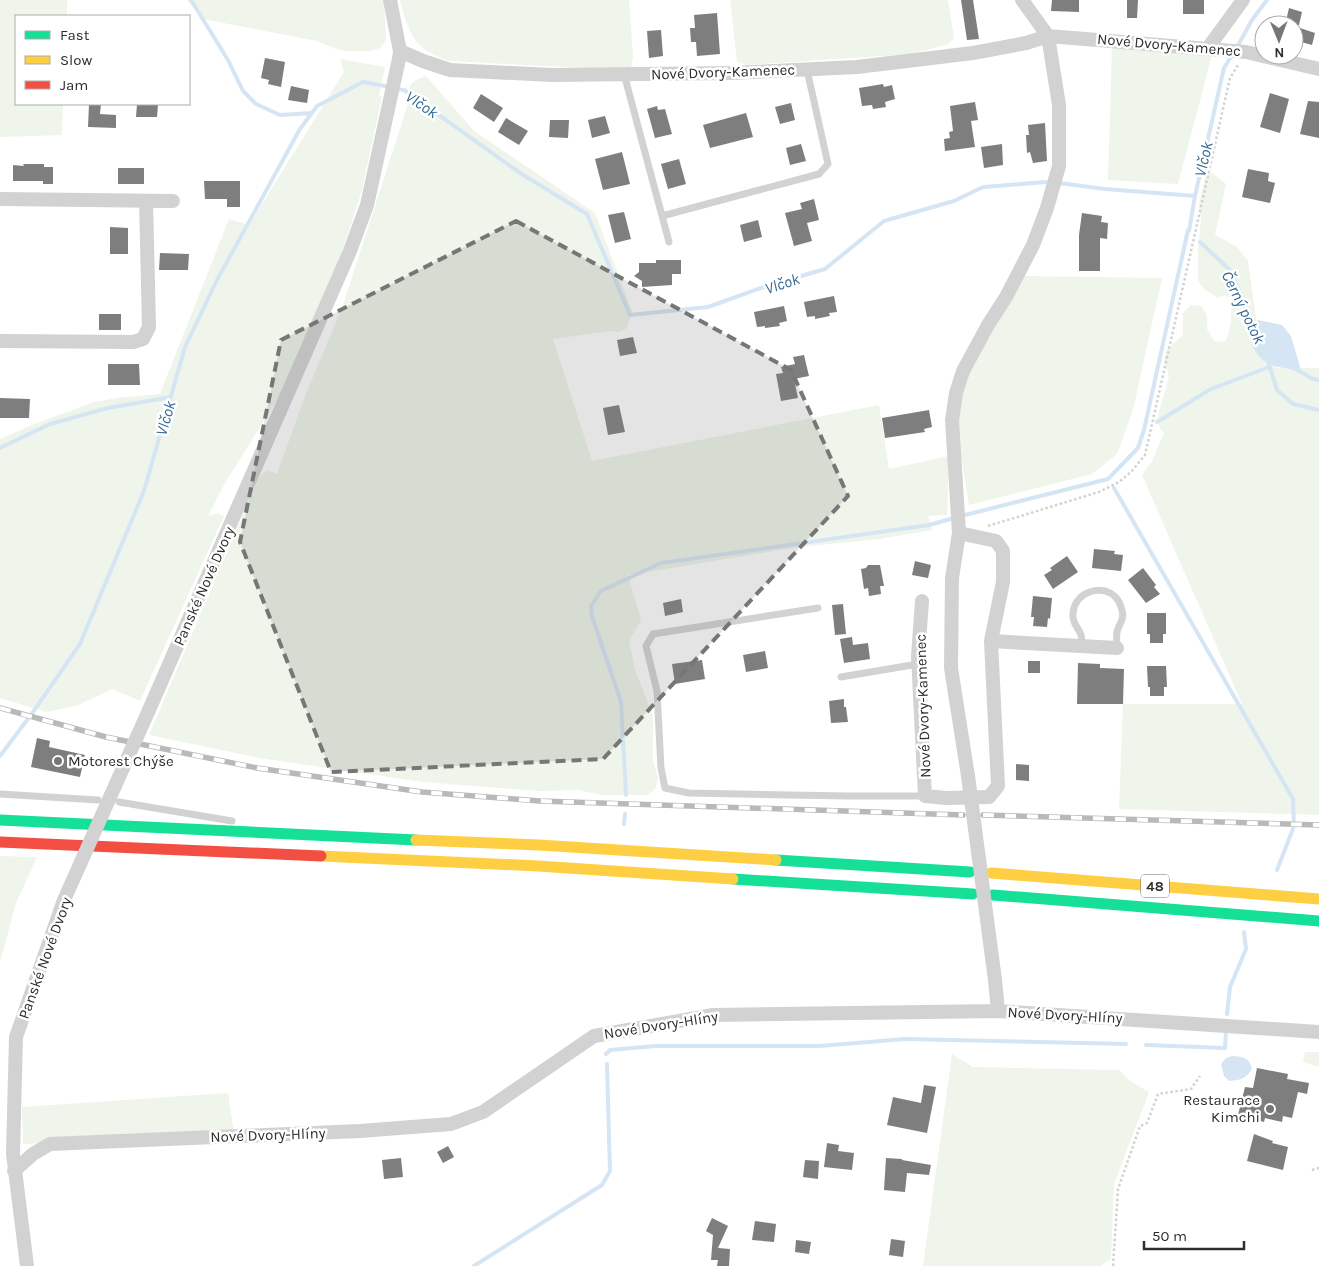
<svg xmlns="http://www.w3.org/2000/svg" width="1319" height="1266" viewBox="0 0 1319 1266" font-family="Karla,sans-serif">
	<rect width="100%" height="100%" fill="#fff"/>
	<path fill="#eff5ea" d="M0,0H67V16H16V104H63L62,135L0,137Z
		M187,0H384L386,40L380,48L370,51H347L336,49L317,41L203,19Z
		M400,0H629L633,57L631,68L620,70L449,61C413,49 409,34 400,0Z
		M730,0H948L954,38L949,44L910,54L746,65L737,62Z
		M1112,47L1212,55L1178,184L1108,180Z
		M340,59L385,67L379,96H382L362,190L341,255L279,397L225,483L208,516L218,513L224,516L140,701L112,689L76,706L46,712L0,698V439L32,425L94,402L124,397L160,394L229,219L249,225L344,72Z
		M426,76L474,131L595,213L632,311L627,328L619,332L609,331L553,339L592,461L879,405L889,469L949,456L947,515L928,516L932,530L880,539L799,547L628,575L641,620L629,641L635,670L653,716V761L658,778L655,789L648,795H601L579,790L541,791L423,782L259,758L149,735L259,477L267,470L277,474L305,396L342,308L408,104C409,86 408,82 426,76Z
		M1212,173L1226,184L1215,235L1237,247L1248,261L1258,331L1277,368H1319V815L1119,809L1123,704H1242L1142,475L1151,463L1164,433L1160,429L1158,416L1169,376L1164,360L1167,350L1183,335V313L1191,305L1201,306L1207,315V329L1214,341L1225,342C1232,327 1232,315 1231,299L1225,295L1218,298L1203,288L1198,281V249L1201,220L1199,205L1206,174Z
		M1021,276L1162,278L1133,410L1117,454L1092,474L969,505L960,449L958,402L968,372Z
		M0,856L37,857L16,903L0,962Z
		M1305,1052H1319V1067L1303,1062Z
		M952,1054L973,1067L1119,1070L1130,1081L1149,1092L1114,1184L1111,1259L1100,1266H923Z
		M228,1093L234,1133L23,1144L22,1107Z"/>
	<path fill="#d5e5f3" d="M1258,320L1282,325L1291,336L1301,370C1269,367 1256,364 1248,331Z
		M1232,1056C1243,1057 1249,1057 1252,1069C1246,1079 1240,1080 1229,1081L1224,1076L1221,1064L1226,1058Z"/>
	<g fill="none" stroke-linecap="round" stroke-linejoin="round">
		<path stroke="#d5e5f3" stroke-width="4" d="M191,0L228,60L243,91L256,104L280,115L312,113
			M1236,49L1252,20L1267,0
			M396,89L404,90L520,173L587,214L630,315L708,307L764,287L825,269L884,221L954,201L983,187L1046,182
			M1059,183L1105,189L1195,196
			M1189,231L1195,196L1224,68L1232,55
			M1200,242L1230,270L1256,329
			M1267,358L1277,390L1293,404L1319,410
			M1294,368L1313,379L1319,380
			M1157,422L1211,389L1269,367
			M0,448L50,424L108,408L171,397
			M1114,488L1293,799L1294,826L1277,870
			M961,516L1108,479L1138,448L1144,430L1188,230
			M0,756L33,712L80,644L144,491L185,347L217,280L300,129L317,106L363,82L390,87
			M626,795L621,702L592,616L591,606L601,591L661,563L929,525L954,518
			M624,824L625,814
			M1227,1014L1230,987L1246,949L1244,932
			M1146,1045L1225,1048L1226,1031
			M606,1054L610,1050L656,1046H820L905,1039L1126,1044
			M474,1266L602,1185L610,1171L607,1064"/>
	</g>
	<path fill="#7e7e7e" d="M961,0H973L979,39L967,40Z
		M1052,0H1079V12L1051,11Z
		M1127,0H1138L1137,18H1127Z
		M1183,0H1204V14H1183Z
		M1289,8L1302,12L1299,25H1285Z
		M717,13L720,54L697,56L696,42H691L690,28H695L694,15Z
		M1294,26L1315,33L1312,45L1294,40Z
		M661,30L663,56L649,58L647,31Z
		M265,58L285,62L281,87L268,84L269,80L261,78Z
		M883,84L884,87L892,85L895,99L885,102L886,107L873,109L872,105L862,106L859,88Z
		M291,86L309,90L307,103L288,100Z
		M1270,93L1289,99L1280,133L1260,127Z
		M481,94L503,108L494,122L473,108Z
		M1308,101L1319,102V138L1300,134Z
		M975,102L978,120L971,121L975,147L945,151L944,139L950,138L949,132L953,131L950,106Z
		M791,103L795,120L780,124L775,107Z
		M89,104H101L100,114L116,115V128L88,127Z
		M137,104H158L157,117H136Z
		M657,106L658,110L665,109L672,134L655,138L647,109Z
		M746,113L753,137L710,148L703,125Z
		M605,116L610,133L592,138L588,120Z
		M506,118L528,131L519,145L498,132Z
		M550,120H569L568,138L549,137Z
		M1045,123L1047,161L1033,163L1030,152L1027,153L1026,135H1029L1028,125Z
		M801,144L806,161L790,165L786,148Z
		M1002,144L1003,165L984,168L981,147Z
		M622,152L630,184L603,190L595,159Z
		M679,159L686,184L668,189L661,164Z
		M23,164H44V167H53V184H43V181H13V165L24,166Z
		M118,168H144V184H118Z
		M1248,169L1269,173L1268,181L1275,183L1270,203L1242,197Z
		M204,181H240V207H227V199H205Z
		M814,199L819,220L807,223L812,241L794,246L785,213L802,209L800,203Z
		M624,212L631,239L615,243L608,215Z
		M1082,213L1102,216L1101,222L1108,223L1107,239L1100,238V271H1079V235Z
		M758,220L762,237L744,242L740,225Z
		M110,227L128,228V254H110Z
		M160,253L189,254L188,270H159Z
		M656,260H681V274H672V285L642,287V281L634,276L639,272V263H656Z
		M834,296L837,312L829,313L830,316L815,319V316L807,317L804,302Z
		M784,306L787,321L779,323L780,326L765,328V326L757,327L754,312Z
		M99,314H121V330H99Z
		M633,337L637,353L620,356L617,340Z
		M804,355L809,376L794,379L798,398L781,401L776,374L783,373L781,367L795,364L793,357Z
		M108,364H139L140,385H108Z
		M0,398L30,399L29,418H0Z
		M619,405L625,432L608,435L603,408Z
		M929,410L932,427L924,429L925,432L885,438L882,418Z
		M1094,549L1115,551L1114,554L1123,555L1121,571L1092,568Z
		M1067,556L1078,572L1053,589L1044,575L1052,570L1050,568Z
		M915,561L931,565L928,578L912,575Z
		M868,565H880L884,586H880L881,594L869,596L868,588L864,589L861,569L866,568Z
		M1143,568L1156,585L1154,587L1160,594L1146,603L1128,580Z
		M1033,596L1052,598L1050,619L1048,618L1047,627L1033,626L1034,617H1031Z
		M681,599L683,612L665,616L663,603Z
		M843,604L846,634L835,635L832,605Z
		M1147,613H1166V634H1163V643H1150V634H1147Z
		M852,637L853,645L868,643L870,659L844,663L840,639Z
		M765,651L768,668L746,672L743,655Z
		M702,660L705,679L675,684L672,664Z
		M1028,661H1040V673H1028Z
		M1078,663L1100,664V668L1124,669L1123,704H1077Z
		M1147,666H1166L1167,687H1164V696H1150V687H1148Z
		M844,699V707H846L848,722L831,723L829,701Z
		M37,738L50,741L49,747L85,755L80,777L31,767Z
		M1016,764L1029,765V781L1016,780Z
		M1257,1068L1288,1074L1287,1079L1309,1083L1307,1094L1298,1092L1292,1118L1283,1116L1282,1122L1265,1118L1264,1122L1238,1115L1245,1087L1253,1088Z
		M924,1085L936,1087L927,1133L887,1125L893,1097L921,1103Z
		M1254,1134L1273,1141L1272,1143L1288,1147L1283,1170L1247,1161Z
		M827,1143L839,1145L838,1151L854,1153L852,1170L824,1167Z
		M448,1146L454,1157L443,1163L437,1152Z
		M401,1158L403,1177L384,1179L382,1160Z
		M886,1158L902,1159V1160L931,1165L929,1175L907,1173L905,1192L884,1190Z
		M805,1160L819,1161L818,1179L803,1177Z
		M712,1218L728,1226L718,1248L730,1249L729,1266H717L718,1260H711L713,1235L706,1231Z
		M755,1221L776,1224L774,1242L752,1240Z
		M891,1239L905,1241L903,1257L889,1255Z
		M796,1240L811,1242L809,1254L795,1252Z"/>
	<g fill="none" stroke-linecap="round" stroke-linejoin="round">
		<path stroke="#d2d2d2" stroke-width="2.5" stroke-dasharray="2.5 2.5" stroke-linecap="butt" d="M988,526L1099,492L1119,482L1131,472L1145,455L1230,78L1238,65
			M1312,1170L1319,1168
			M1113,1266L1118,1189L1140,1126L1147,1123L1158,1094L1191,1089L1200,1076"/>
		<path stroke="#d2d2d2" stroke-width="7" d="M624,74L669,242
			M662,216L819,174L828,164L807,70
			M818,608L653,634L646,646L657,691L661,768L665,788L689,793L848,796H925
			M1082,647C1082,643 1082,639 1081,635C1079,628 1072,624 1073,614C1074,588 1113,580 1121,607C1126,620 1119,622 1117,632C1116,637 1117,643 1117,648
			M841,677L918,664
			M0,794L98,800
			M119,802L232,821"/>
		<path stroke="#d2d2d2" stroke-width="14" d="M1208,48L1243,0
			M400,51L423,61L450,70L552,75L732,73L857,67L973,53L1026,43L1048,36L1246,52L1319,69
			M0,199L173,201
			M0,341L133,342L143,339L149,327L146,201
			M959,533L952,578L951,668L968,776
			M922,601L918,656L925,796L946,798L989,797L998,786L991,641L1003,582V551L996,541L959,533L952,420L956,393L963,371L988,325L1006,297L1033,245L1047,208L1059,166V105L1048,36L1022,0
			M991,641L1117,648
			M149,710L350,251L367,205L399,59L400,51L390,0
			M995,980L998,1011
			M14,1171L33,1154L50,1144L360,1131L451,1124L483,1112L594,1036L713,1015L998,1011L1319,1032
			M27,1266L13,1154L16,1037L64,900"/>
		<path stroke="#16e098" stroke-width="11" d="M0,820L416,840
			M776,860L970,872
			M733,879L973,894
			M993,895L1319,921"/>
		<path stroke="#ffcf43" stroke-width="11" d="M416,840L539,845L776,860
			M321,856L538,866L733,879
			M991,873L1319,899"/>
		<path stroke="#f24e42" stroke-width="11" d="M0,842L321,856"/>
		<defs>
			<path id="rail" d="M0,708L106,737L257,768L422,792L540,801L963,815
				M983,815L1319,825"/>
		</defs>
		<use href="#rail" stroke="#b9b9b9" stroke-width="5.5"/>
		<use href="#rail" stroke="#fff" stroke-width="4" stroke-dasharray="11" stroke-linecap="butt"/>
		<path stroke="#d2d2d2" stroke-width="14" d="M968,776L995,980
			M64,900L149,710"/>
	</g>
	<path fill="#767676" fill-opacity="0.2" stroke="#767676" stroke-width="4" stroke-dasharray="10 6" stroke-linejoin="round" d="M516,221L791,370L848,496L603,759L331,772L240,542L281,340Z"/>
	<g fill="#767676" stroke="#fff" stroke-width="2">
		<circle cx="58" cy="761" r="5"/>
		<circle cx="1270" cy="1109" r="5"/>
	</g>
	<g text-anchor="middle" stroke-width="5" stroke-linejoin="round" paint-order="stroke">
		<rect fill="#fff" stroke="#6c6c6c" stroke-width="1" x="1141" y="874.5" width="28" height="23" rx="4"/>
		<g font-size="14" font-weight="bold" fill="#2d2d2d">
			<text x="1155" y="891">48</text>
		</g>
		<g font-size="15" fill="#2d2d2d" stroke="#fff">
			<text transform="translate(1169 45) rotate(5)" y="5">Nové Dvory-Kamenec</text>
			<text transform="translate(723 72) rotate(-2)" y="5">Nové Dvory-Kamenec</text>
			<text transform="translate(204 586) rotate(-66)" y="5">Panské Nové Dvory</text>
			<text transform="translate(923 706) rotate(-92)" y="5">Nové Dvory-Kamenec</text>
			<text transform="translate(45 958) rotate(-70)" y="5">Panské Nové Dvory</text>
			<text transform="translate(1065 1015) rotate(3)" y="5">Nové Dvory-Hlíny</text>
			<text transform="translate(661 1025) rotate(-9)" y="5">Nové Dvory-Hlíny</text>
			<text transform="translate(268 1135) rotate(-2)" y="5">Nové Dvory-Hlíny</text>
		</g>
		<g font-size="15" fill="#2d2d2d" stroke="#fff" text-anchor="start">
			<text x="68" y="766">Motorest Chýše</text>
			<text x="1260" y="1105" text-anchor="end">Restaurace<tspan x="1260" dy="17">Kimchi</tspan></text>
		</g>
		<g font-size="16" font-style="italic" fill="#346997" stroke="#fff">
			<text transform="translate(422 104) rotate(34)" y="6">Vlčok</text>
			<text transform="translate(1203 159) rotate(-77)" y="6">Vlčok</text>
			<text transform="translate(782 283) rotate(-18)" y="6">Vlčok</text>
			<text transform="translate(1244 307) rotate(64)" y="6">Černý potok</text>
			<text transform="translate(165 418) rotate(-74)" y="6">Vlčok</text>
		</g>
	</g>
	<rect x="15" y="15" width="175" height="90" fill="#ffffff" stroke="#ababab"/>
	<rect x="25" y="31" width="25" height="8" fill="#16e098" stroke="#ababab"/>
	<text x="60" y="40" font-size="15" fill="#2d2d2d">Fast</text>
	<rect x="25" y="56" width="25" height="8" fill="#ffcf43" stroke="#ababab"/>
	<text x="60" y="65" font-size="15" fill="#2d2d2d">Slow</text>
	<rect x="25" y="81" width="25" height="8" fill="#f24e42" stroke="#ababab"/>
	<text x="60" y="90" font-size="15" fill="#2d2d2d">Jam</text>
	<g transform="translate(1279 40) rotate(179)"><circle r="24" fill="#ffffff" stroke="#ababab"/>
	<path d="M0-4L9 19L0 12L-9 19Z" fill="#767676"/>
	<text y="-8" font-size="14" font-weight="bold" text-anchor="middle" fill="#2d2d2d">N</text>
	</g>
	<path d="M1144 1241v8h100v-8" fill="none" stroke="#2d2d2d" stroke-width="2.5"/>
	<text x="1152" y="1241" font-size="15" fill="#2d2d2d" stroke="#ffffff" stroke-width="4" paint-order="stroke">50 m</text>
</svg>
